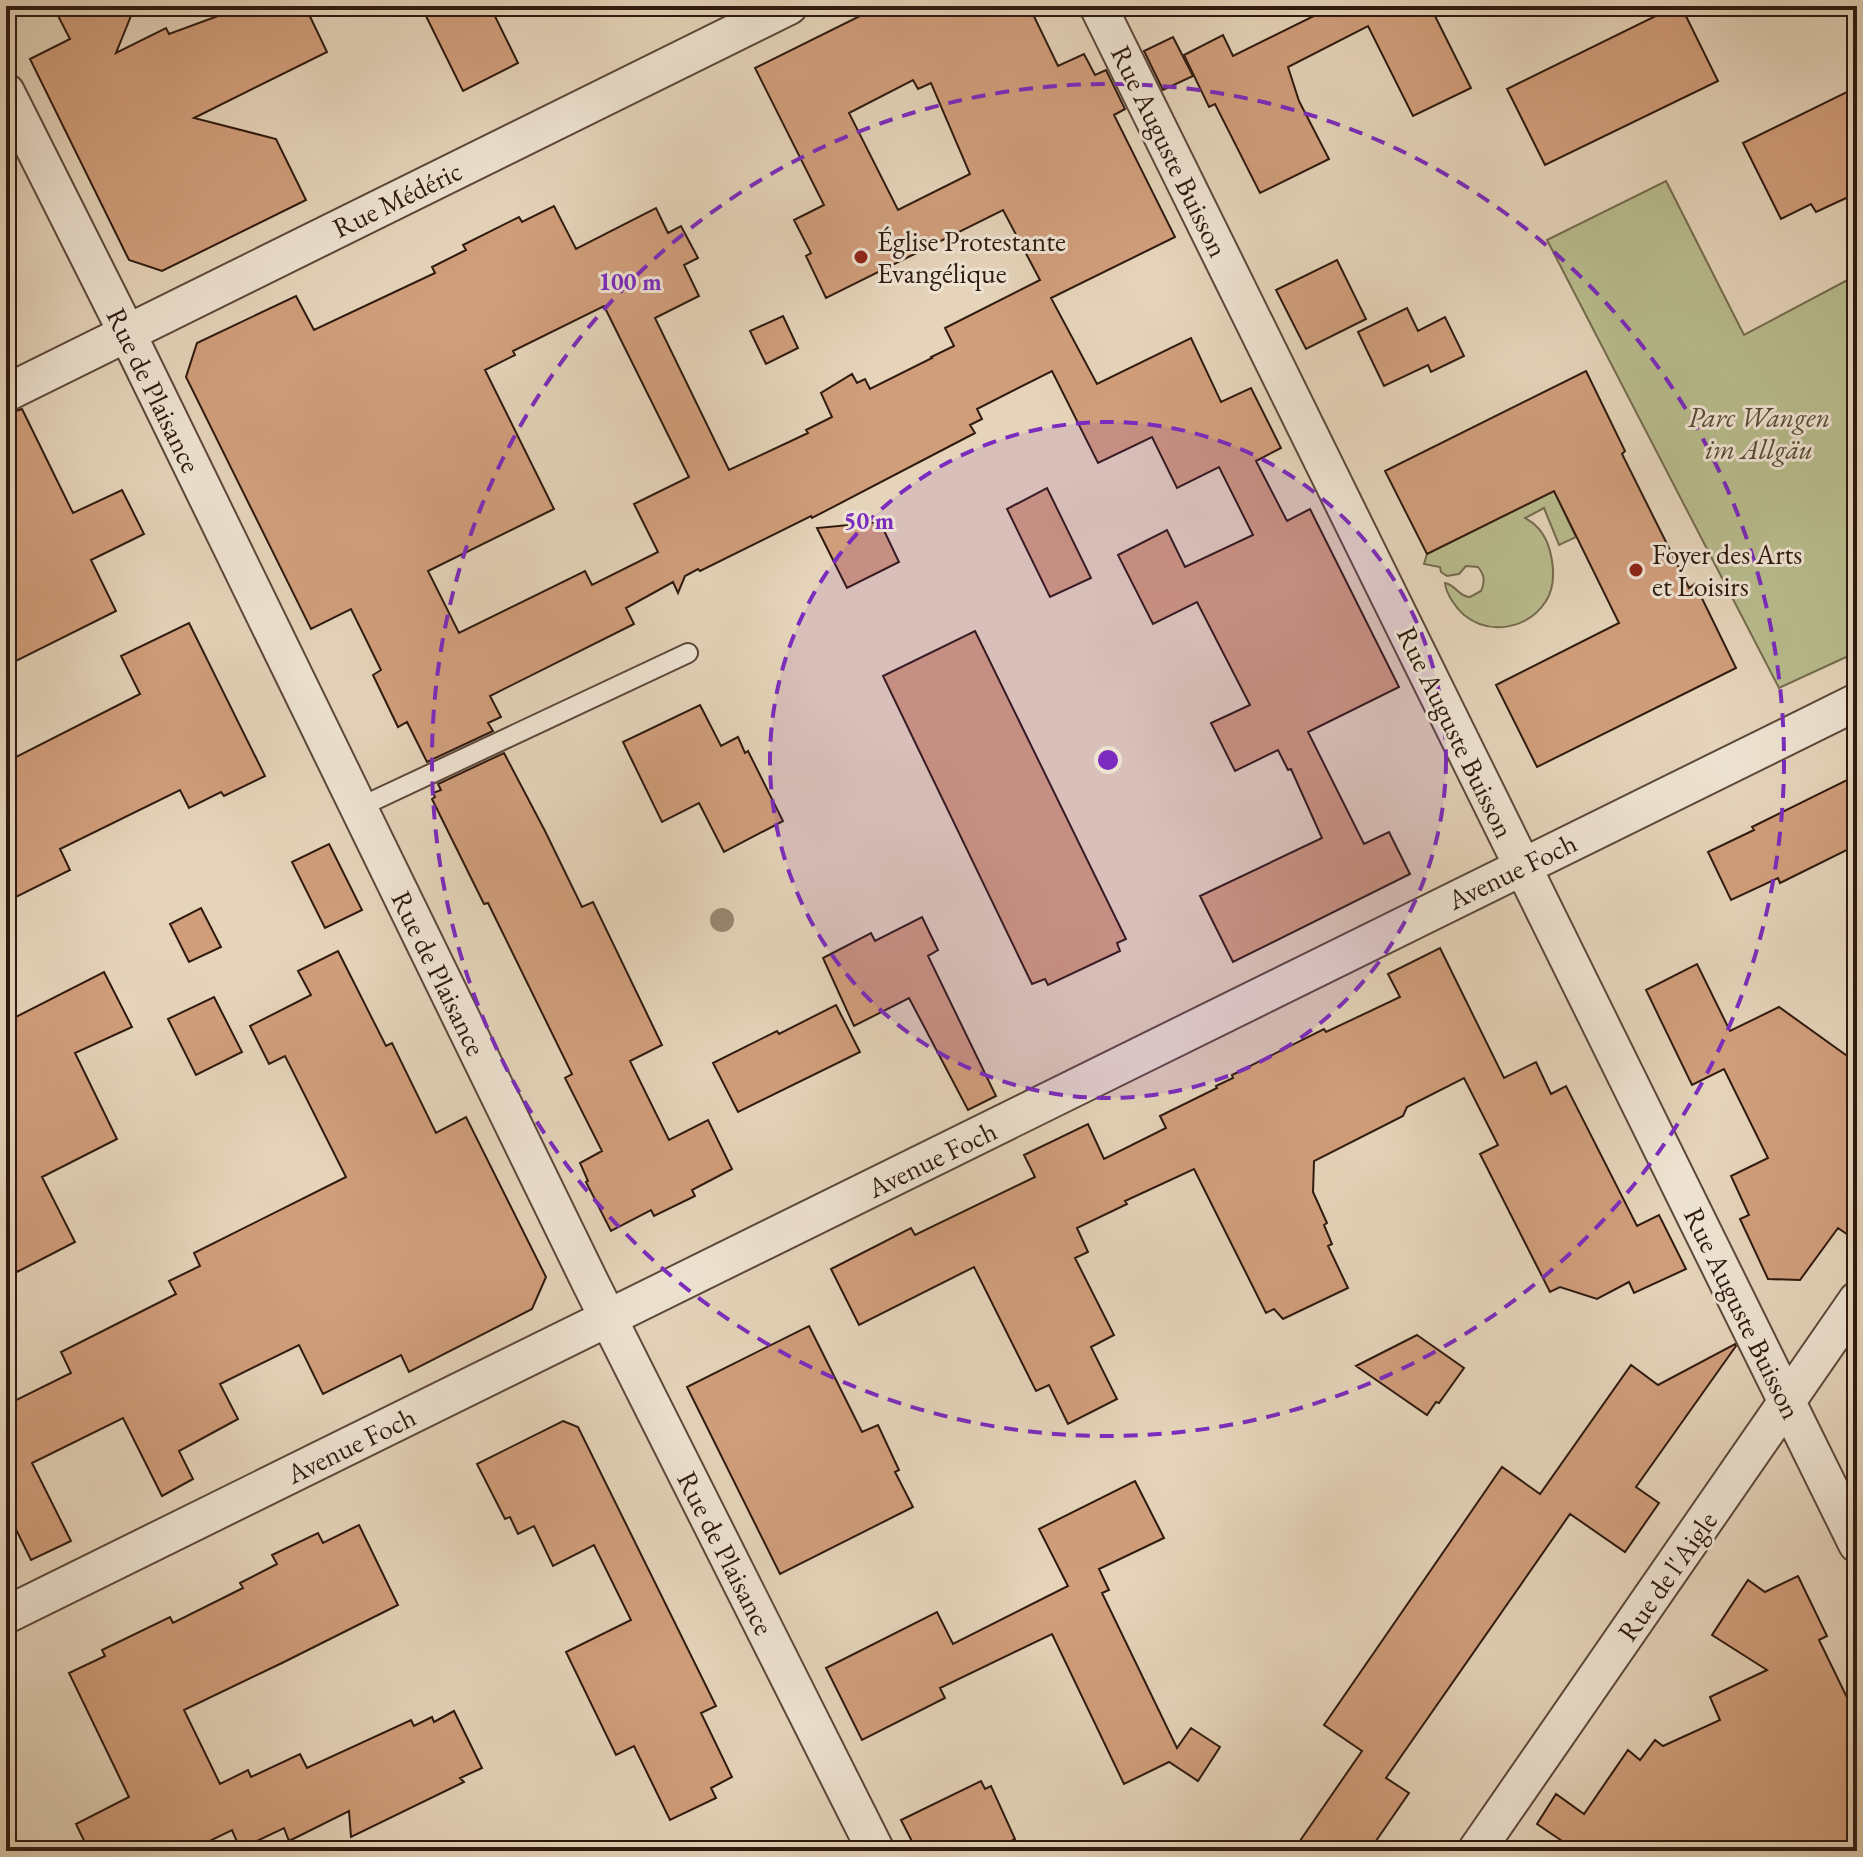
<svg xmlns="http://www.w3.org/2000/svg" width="1863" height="1857" viewBox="0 0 1863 1857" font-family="'EB Garamond',serif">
	<rect width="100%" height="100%" fill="#e5d4ba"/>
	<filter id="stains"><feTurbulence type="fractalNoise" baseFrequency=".0025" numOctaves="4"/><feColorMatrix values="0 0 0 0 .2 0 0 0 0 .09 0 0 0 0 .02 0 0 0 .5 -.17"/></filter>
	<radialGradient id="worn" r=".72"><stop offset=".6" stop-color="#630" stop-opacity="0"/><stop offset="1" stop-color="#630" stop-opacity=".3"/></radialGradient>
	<path fill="#b8bc8d" stroke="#746b4e" stroke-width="2" d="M1666,181L1744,335L1857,275V652L1779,688L1547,240Z
		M1554,491L1576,537L1559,545L1544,508L1525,518C1528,520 1532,522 1535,525C1553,541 1559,581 1546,601C1528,629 1490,636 1464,615C1456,608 1446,594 1445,583C1456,585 1459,597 1470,597L1481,591C1485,581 1485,576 1478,567L1466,566L1459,574L1447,576L1441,572L1440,567L1424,564L1427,554Z"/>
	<path fill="#d19e7c" stroke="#2f1a0f" stroke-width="2" fill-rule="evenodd" d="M53,6H135L116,53L166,28L169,34L245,6H305L327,52L194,118L276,139L306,200L162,271L129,260L30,59L70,39Z
		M421,6H490L518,63L463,91Z
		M880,6H1029L1058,66L1084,54L1095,75L1106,70L1125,109L1114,115L1175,237L1051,298L1097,384L1191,338L1221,402L1251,388L1281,448L1256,461L1287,521L1310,509L1399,687L1308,732L1364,844L1389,832L1410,874L1233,962L1200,896L1322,838L1291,769L1288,770L1278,750L1235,771L1211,723L1250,705L1197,602L1153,624L1118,555L1167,530L1185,567L1253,535L1219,467L1177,488L1152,437L1098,463L1052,371L977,409L982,419L970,425L975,433L812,518L811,516L700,571L698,569L685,576L678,593L673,582L626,608L634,624L490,696L501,717L488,723L493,731L427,762L407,722L398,727L373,675L381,670L351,609L311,629L186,377L197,343L296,296L314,330L435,273L432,267L466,250L463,245L519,217L522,222L554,206L576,249L656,208L668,233L681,226L698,258L684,265L699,296L655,318L729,470L808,433L806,430L832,417L821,393L852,374L857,383L865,379L870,389L932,358L931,357L954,346L945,328L1040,280L1003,210L826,298L806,256L811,253L794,220L824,205L755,68ZM913,80L918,89L931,83L970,174L898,210L849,113ZM604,306L689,477L634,504L658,552L592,585L585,571L459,633L428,571L554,509L485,370L515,355L513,351Z
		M1334,6H1430L1471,88L1413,116L1368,26L1288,67L1299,101L1329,159L1260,193L1215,104L1209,107L1184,55L1223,35L1233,56Z
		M1676,6H1681L1718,81L1545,165L1507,89Z
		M1173,37L1193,76L1163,90L1144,51Z
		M1857,87V193L1816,212L1811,204L1781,219L1743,143Z
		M1337,260L1366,319L1306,349L1276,290Z
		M1407,308L1418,331L1445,317L1464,356L1431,372L1428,365L1384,386L1358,332Z
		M783,316L798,348L766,364L750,331Z
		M1586,371L1625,451L1622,454L1689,588L1695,584L1736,668L1537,767L1496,685L1619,623L1554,491L1427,554L1385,471Z
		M22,409L73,513L122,490L144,534L91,560L116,611L6,666V414Z
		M1047,488L1091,578L1050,597L1007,509Z
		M880,522L899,562L847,588L817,528Z
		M189,623L265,776L224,796L221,792L189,808L180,790L60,849L70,870L6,902V762L140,694L121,656Z
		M975,631L1126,939L1117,943L1120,951L1048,985L1045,979L1032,984L883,676Z
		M700,705L721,746L738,737L745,753L748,751L783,821L724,852L699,803L662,822L623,742Z
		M504,753L545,831L582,907L593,902L662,1045L630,1061L669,1140L708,1120L732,1169L692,1190L695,1196L654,1216L651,1210L611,1231L586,1182L588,1181L580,1163L602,1151L565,1078L572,1074L488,903L484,904L432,799L435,797L433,793L441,790L438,784Z
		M1857,775V845L1780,883L1778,878L1731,900L1708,852L1754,830L1752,827Z
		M329,844L362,910L325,928L292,862Z
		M201,908L221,947L189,962L170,924Z
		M922,917L938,950L928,956L996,1096L968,1110L909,998L854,1026L823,958L871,933L875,941Z
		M1440,948L1504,1078L1536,1062L1551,1094L1566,1086L1637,1226L1659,1215L1686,1269L1634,1293L1629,1282L1597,1299L1560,1287L1550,1292L1480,1154L1498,1145L1464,1078L1407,1107L1403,1116L1314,1161L1313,1192L1327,1223L1324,1225L1332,1244L1328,1246L1348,1288L1283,1319L1274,1309L1266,1313L1194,1169L1125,1201L1127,1204L1077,1228L1088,1252L1075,1258L1114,1335L1091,1347L1117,1399L1068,1424L1049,1385L1036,1391L974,1267L859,1325L831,1269L911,1228L915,1235L1035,1177L1024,1155L1088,1124L1104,1159L1166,1128L1160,1116L1217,1088L1216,1086L1233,1078L1232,1075L1324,1029L1326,1032L1400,997L1388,974Z
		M338,951L386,1046L392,1043L436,1133L466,1117L546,1277L532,1309L409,1372L401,1355L323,1394L299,1345L220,1384L238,1419L179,1451L193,1479L162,1496L123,1418L32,1463L71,1541L31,1560L6,1509V1405L71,1373L61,1352L176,1294L169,1281L200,1266L194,1253L346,1177L285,1056L269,1064L250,1026L311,995L298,971Z
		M1697,964L1730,1031L1779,1007L1857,1063V1241L1838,1228L1800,1280L1768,1279L1740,1219L1749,1215L1731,1176L1768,1158L1724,1069L1692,1085L1646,990Z
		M104,972L132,1027L75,1053L117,1139L42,1177L75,1242L17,1272L6,1249V1022Z
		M214,997L242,1052L196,1075L168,1019Z
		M836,1005L860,1052L738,1112L713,1063L777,1031L779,1034Z
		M809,1326L862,1432L878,1425L899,1470L895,1472L913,1507L780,1574L687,1387Z
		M1417,1335L1464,1368L1439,1403L1436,1402L1427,1415L1356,1366Z
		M1735,1344L1736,1346L1636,1487L1659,1503L1625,1552L1570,1514L1386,1778L1409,1793L1369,1851H1293L1362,1751L1324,1725L1502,1467L1540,1494L1631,1365L1658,1385Z
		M563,1421L578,1427L716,1706L701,1713L732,1777L711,1788L716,1798L670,1820L634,1746L616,1755L566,1652L631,1620L594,1545L553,1566L534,1526L518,1534L510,1517L505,1519L477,1464Z
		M1135,1481L1164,1538L1099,1569L1109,1590L1102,1593L1177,1748L1191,1728L1220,1747L1198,1781L1169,1762L1124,1784L1052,1634L940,1688L945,1698L862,1740L826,1668L937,1612L953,1644L1068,1586L1039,1529Z
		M359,1525L398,1605L282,1663L184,1710L220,1784L248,1770L251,1777L300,1754L307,1768L411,1720L414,1726L432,1717L434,1722L454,1711L482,1768L460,1778L464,1782L351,1837L349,1811L289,1841L284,1828L240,1849L232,1830L189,1851H89L76,1824L129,1797L69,1673L105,1656L102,1650L170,1617L173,1623L243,1588L240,1583L277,1564L272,1555L318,1533L323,1543Z
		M1798,1576L1827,1636L1819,1640L1857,1718V1851H1560L1565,1843L1537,1824L1556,1794L1584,1814L1628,1750L1640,1760L1655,1740L1663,1746L1720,1720L1710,1697L1767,1670L1712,1635L1748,1580L1765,1592Z
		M981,1781L985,1789L991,1786L1015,1839L1013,1840L1018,1851H917L901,1820Z"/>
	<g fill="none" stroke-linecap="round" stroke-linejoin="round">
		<defs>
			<path id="service" d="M358,808L688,653"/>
			<path id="minor" d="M1098,6L1857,1544
				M6,92L127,333L591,1284L876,1851
				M6,393L789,6
				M6,1615L1857,702
				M1476,1851L1857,1300"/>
		</defs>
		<use href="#service" stroke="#5c483a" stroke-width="22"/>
		<use href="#minor" stroke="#5c483a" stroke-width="40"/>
		<use href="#service" stroke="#eee3d2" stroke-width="18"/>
		<use href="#minor" stroke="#eee3d2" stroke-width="36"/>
	</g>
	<circle fill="#978971" cx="722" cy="920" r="12"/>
	<circle cx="1108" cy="760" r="338" fill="#7b2cbf" fill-opacity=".12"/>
	<g fill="none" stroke="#7b2cbf" stroke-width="4" stroke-dasharray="14 10">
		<circle cx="1108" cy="760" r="338"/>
		<circle cx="1108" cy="760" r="676"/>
	</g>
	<g fill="#8f2418" stroke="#eee3d2" stroke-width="3">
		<circle cx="861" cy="257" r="8"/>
		<circle cx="1636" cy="570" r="8"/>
	</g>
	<g text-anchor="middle" stroke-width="6" stroke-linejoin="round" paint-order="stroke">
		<g font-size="28" fill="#2f1a0f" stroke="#eee3d2">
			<text transform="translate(1170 151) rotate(64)" y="10">Rue Auguste Buisson</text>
			<text transform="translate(397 199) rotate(-26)" y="10">Rue Médéric</text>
			<text transform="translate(154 390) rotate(64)" y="10">Rue de Plaisance</text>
			<text transform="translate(1456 732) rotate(64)" y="10">Rue Auguste Buisson</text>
			<text transform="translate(1512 871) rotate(-26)" y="10">Avenue Foch</text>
			<text transform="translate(439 973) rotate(64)" y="10">Rue de Plaisance</text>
			<text transform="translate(932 1159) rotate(-26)" y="10">Avenue Foch</text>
			<text transform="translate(1743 1313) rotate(64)" y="10">Rue Auguste Buisson</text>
			<text transform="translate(351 1445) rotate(-26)" y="10">Avenue Foch</text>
			<text transform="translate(726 1553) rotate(63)" y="10">Rue de Plaisance</text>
			<text transform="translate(1667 1576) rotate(-55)" y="10">Rue de l'Aigle</text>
		</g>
		<g font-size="28" fill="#2f1a0f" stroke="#eee3d2" text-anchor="start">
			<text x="877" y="251">Église Protestante<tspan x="877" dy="32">Evangélique</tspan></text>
			<text x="1652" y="564">Foyer des Arts<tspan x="1652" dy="32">et Loisirs</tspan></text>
		</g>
		<g font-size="28" font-style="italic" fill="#584b35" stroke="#eee3d2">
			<text x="1759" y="427">Parc Wangen<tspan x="1759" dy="32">im Allgäu</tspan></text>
		</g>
	</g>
	<circle cx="1108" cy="760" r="12" fill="#7b2cbf" stroke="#eee3d2" stroke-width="4"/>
	<g font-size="24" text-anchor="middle" font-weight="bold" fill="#7b2cbf" stroke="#eee3d2" stroke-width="6" stroke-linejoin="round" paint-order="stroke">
		<text x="630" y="290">100 m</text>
		<text x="869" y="529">50 m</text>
	</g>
	<rect width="1863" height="1857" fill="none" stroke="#e5d4ba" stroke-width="32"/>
	<rect x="8" y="8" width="1847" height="1841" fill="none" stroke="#2f1a0f" stroke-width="4"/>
	<rect x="16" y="16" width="1831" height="1825" fill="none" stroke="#2f1a0f" stroke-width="2"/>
	<rect width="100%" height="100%" filter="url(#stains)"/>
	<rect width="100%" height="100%" fill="url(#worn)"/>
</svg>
